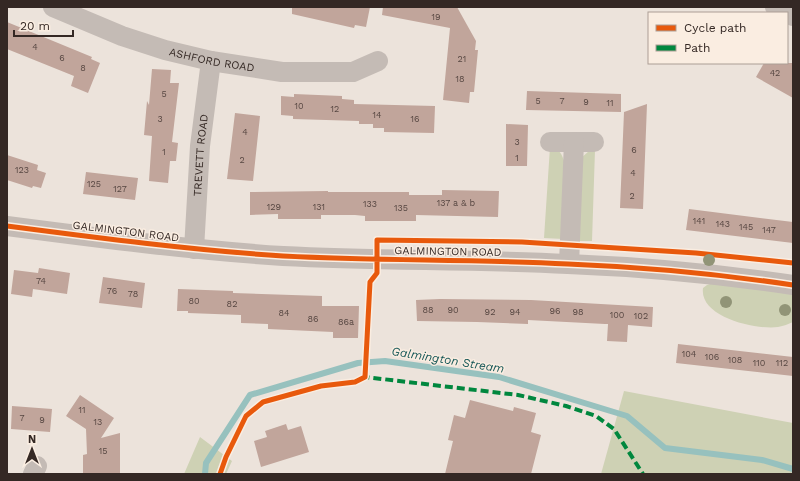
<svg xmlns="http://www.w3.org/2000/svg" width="800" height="481" viewBox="0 0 800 481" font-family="'Work Sans',sans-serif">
	<rect width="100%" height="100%" fill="#ece3db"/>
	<path fill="#ced1b4" d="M550,147C560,149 562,154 565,164L563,239L544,238Z
		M595,150L592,241H578L580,159L589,151Z
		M713,283L793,292V322C788,324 784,326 778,327C756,330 699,317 703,288L707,285Z
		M624,391L793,423V474H601Z
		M200,437L232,461L226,474H184Z"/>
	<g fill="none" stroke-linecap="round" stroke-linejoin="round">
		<path stroke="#97c1be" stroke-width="6" d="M205,474L206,463L250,395L358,363L385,361L499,377L627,416L665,448L762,460L793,469"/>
	</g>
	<path fill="#c1a59b" d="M292,7H370L366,27L355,25L354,28L292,14Z
		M383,7H457L476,41L475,50H478L474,92H470L469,103L443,100L450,28L382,15Z
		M7,22L92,57L91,59L100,63L88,93L71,86L74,76L7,49Z
		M764,63H793V98L756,77Z
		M152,69L171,70L170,83H179L172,142L178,143L176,161H170L168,183L149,181L152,136L144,135L147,101L149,105Z
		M527,91L621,94V112L526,110Z
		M294,94L342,96V99L354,100V104L435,106L434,133L384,132V128H373V124H359V121L293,119V116L281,115V96L294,97Z
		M647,104L643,209L620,208L624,112Z
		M235,113L260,116L253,181L227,179Z
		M506,124L528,125L527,166H506Z
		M7,155L38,165L37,170L46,173L41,188L33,186L32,188L7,180Z
		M86,172L138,178L135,200L83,194Z
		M442,190L499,191L498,217L416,215V221H365V216L355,215H321V219H278V214L250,215V192L328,191V192H409V195H442Z
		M689,209L793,222V243L686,230Z
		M39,268L70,273L67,294L33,289L32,297L11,294L14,270L38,273Z
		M103,277L145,283L142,308L99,303Z
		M178,289L233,291V293L322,296V306H359L358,338H333V332L268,329V324L241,323V315L188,313V311H177Z
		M440,299L531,300L653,307L652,327L628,325L627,342L607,341L608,324H605L528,320V324L477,322L417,321L416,300Z
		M678,344L793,357V376L676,363Z
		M80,395L114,418L101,438L120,433V474H83V455L87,454L86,429L66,416Z
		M470,400L513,411L514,407L536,413L531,432L541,435L531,474H445L453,441L448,440L454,415L465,418Z
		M12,406L52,409L50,432L11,429Z
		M286,424L288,430L301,426L309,452L261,467L254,441L267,437L265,431Z"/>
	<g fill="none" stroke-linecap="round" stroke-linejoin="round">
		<g stroke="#c4bbb5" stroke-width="20">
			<path id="s1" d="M53,7L122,36L165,50L211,61L282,72H353L378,61"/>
			<path d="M775,7L793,16"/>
			<path d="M550,142H594"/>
			<path d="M7,226C99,238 191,250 283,256C378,261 473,259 568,264C643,267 719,274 793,285"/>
			<path id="s2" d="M194,249L200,146L211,61"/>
			<path d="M569,264L574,142"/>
			<path d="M33,474L37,466"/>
		</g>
		<path stroke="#00873e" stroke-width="4" stroke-dasharray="8 4" stroke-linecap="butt" d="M362,379L365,377L518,395L566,406L596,416L614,429L643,474"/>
		<defs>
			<path id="cycleway" d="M7,226C99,238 191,250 283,256C378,261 473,259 568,264C643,267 719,274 793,285
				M220,474L226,457L246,416L263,402L321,386L355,382L365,377L370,282L377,273V240L522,242L569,245L696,253L793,263"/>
		</defs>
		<use href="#cycleway" stroke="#faede1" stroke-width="8"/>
		<use href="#cycleway" stroke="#e8590c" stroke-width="5"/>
	</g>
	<g fill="#919477">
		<circle cx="709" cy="260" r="6"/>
		<circle cx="726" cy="302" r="6"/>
		<circle cx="785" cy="310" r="6"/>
	</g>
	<g text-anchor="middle" stroke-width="3" stroke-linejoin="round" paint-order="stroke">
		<g font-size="9" fill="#574742">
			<text x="436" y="20">19</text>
			<text x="35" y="50">4</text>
			<text x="62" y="61">6</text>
			<text x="462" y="62">21</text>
			<text x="83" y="71">8</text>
			<text x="775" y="76">42</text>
			<text x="460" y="82">18</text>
			<text x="164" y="97">5</text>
			<text x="538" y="104">5</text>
			<text x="562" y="104">7</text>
			<text x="586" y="105">9</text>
			<text x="610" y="106">11</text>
			<text x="299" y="109">10</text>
			<text x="335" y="112">12</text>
			<text x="377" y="118">14</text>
			<text x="160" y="122">3</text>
			<text x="415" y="122">16</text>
			<text x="245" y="135">4</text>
			<text x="517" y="145">3</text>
			<text x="634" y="153">6</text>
			<text x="164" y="155">1</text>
			<text x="517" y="161">1</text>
			<text x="242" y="163">2</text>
			<text x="22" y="173">123</text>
			<text x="633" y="176">4</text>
			<text x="94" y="187">125</text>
			<text x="120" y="192">127</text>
			<text x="632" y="199">2</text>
			<text x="456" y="206">137 a &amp; b</text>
			<text x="370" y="207">133</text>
			<text x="274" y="210">129</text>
			<text x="319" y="210">131</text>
			<text x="401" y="211">135</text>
			<text x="699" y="224">141</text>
			<text x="723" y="227">143</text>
			<text x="746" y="230">145</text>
			<text x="769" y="233">147</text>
			<text x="41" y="284">74</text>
			<text x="112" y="294">76</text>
			<text x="133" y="297">78</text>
			<text x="194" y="304">80</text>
			<text x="232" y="307">82</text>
			<text x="428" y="313">88</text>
			<text x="453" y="313">90</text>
			<text x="555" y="314">96</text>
			<text x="490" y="315">92</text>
			<text x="515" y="315">94</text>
			<text x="578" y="315">98</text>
			<text x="284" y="316">84</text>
			<text x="617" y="318">100</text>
			<text x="641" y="319">102</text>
			<text x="313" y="322">86</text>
			<text x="346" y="325">86a</text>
			<text x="689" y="357">104</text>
			<text x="712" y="360">106</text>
			<text x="735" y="363">108</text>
			<text x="759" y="366">110</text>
			<text x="782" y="366">112</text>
			<text x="82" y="413">11</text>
			<text x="22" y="421">7</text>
			<text x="42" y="423">9</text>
			<text x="98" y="425">13</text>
			<text x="103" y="454">15</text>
		</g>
		<g font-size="11" fill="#342824" stroke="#faede1">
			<text dy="4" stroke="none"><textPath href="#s1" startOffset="168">ASHFORD ROAD</textPath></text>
			<text dy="4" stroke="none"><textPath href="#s2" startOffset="94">TREVETT ROAD</textPath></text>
			<text transform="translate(126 231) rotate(7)" y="4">GALMINGTON ROAD</text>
			<text transform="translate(448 251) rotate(1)" y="4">GALMINGTON ROAD</text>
		</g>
		<g font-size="12" font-style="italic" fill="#175858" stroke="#faede1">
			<text transform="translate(448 360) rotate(9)" y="4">Galmington Stream</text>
		</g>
	</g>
	<rect width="800" height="481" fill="none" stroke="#342824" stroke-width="16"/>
	<rect x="648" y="12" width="140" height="52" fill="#faede1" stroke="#ab9e95"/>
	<rect x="656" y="25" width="20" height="6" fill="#e8590c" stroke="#ab9e95"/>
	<text x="684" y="32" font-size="12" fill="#342824">Cycle path</text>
	<rect x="656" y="45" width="20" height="6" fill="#00873e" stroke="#ab9e95"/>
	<text x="684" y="52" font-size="12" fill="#342824">Path</text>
	<g transform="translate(32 449)" stroke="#faede1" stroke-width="3" paint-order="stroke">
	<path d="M0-3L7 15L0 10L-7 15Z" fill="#342824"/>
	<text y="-6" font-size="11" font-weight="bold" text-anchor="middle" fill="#342824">N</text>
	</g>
	<path d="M14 30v6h59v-6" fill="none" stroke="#342824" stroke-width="2"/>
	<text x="20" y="30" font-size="12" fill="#342824" stroke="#faede1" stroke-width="3" paint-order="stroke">20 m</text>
</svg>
